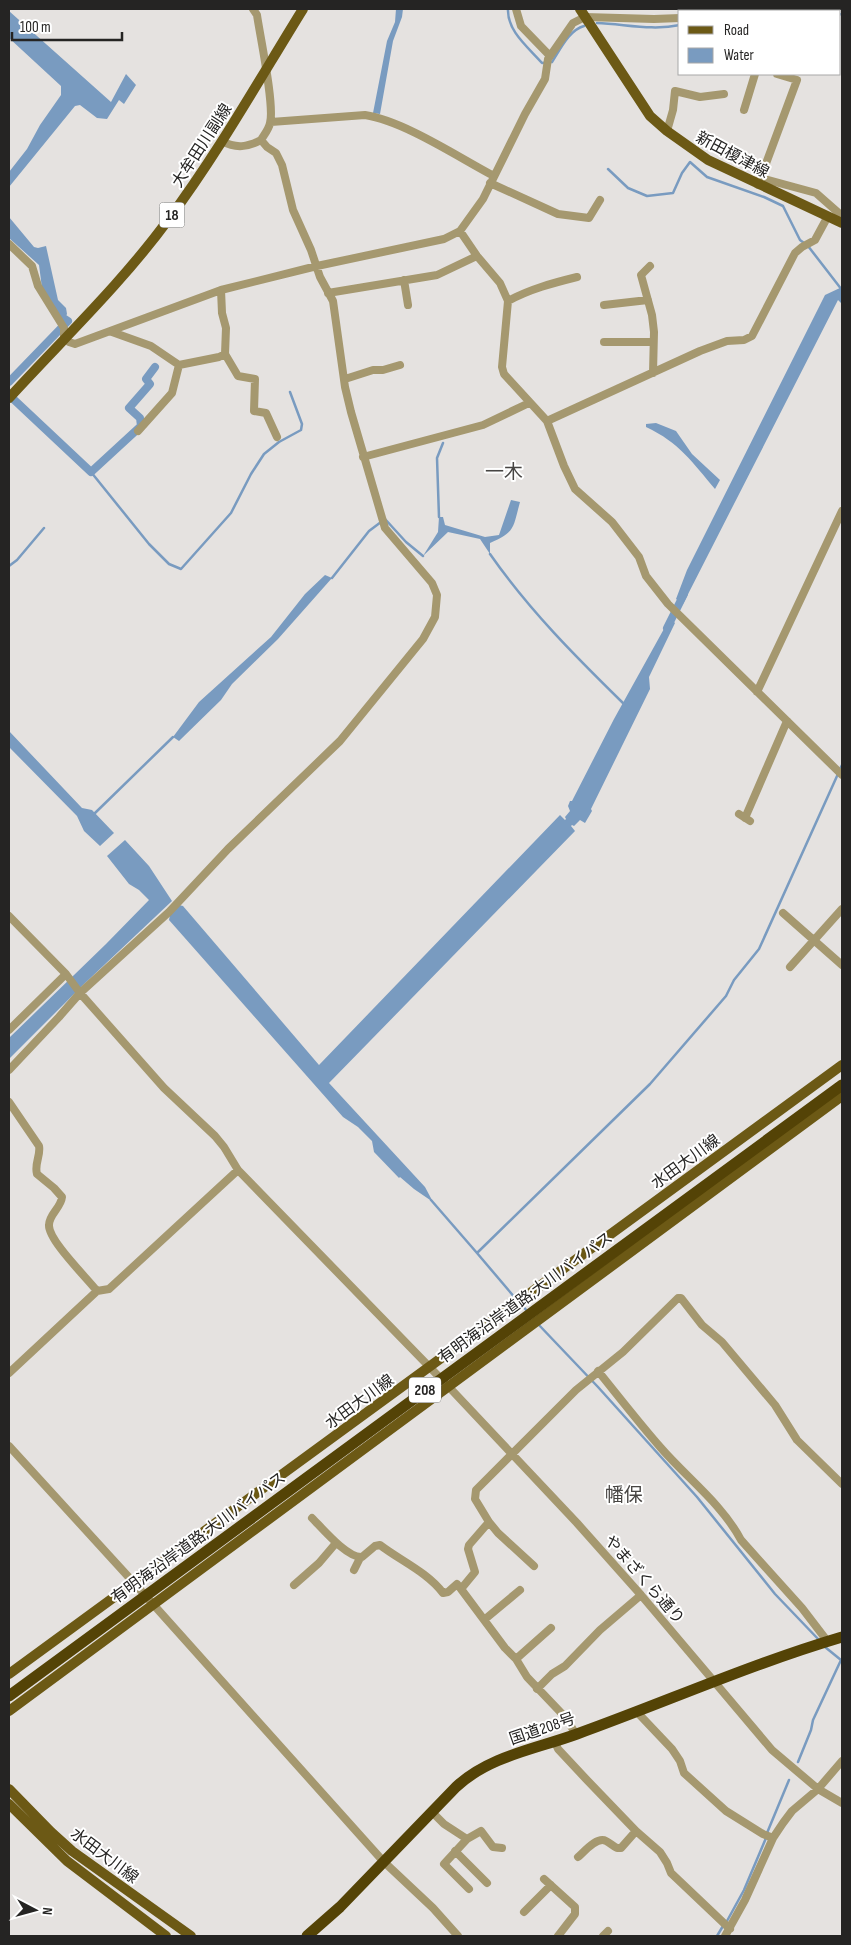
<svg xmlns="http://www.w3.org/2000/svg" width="851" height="1945" viewBox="0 0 851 1945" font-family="'Sofia Sans Condensed','Noto Sans JP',sans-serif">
	<rect width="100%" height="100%" fill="#e5e2e0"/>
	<path fill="#799bc0" d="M396,9H403L402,17L393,41L380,114L373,113L387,41L395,22Z
		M9,11L111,102L126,74L136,85L124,104L119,100L107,119L97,118L80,105L75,106L9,187V172L27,149L40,125L61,95V86L9,38Z
		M9,217L34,247L38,248L46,246L58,300L66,308L67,314L63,322L42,288L39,265L9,238Z
		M842,287V304L838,300L683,604L676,599L687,570L825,295Z
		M656,423L676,431L692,454L720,480L715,489C692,462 680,443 646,427V424Z
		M511,500L520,502C513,527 516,532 490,543V554L480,539L448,532L423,556L438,532L439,517H443L445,525L485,537L499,535Z
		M325,575L332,578L278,639L232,684L221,700L179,741L173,737L199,702L271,637L305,594Z
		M670,618L675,623L649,677L650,689L591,809L592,811L585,823L580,820L574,826L572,825L571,826L575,831L329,1083L425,1187L433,1202L414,1189L400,1177L399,1178L374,1152L372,1141L358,1127L343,1117L169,920L170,915L179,905L183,906L319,1065L560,815L565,820L566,819L565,817L570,811L568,806L570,801H572L614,719Z
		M9,731L82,808L92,810L114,833L100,846L84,831L77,816L9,747Z
		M125,840L149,866L172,901L83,985L9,1059V1038L106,944L149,900L139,890L129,884L107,856Z"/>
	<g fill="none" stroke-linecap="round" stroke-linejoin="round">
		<path stroke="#799bc0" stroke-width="2.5" d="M508,9C507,31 528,47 542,63L552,62C560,50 569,30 584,26
			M820,9L828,11
			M840,14L842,15
			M597,23C625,24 652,31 680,25
			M608,169L628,188L647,196L673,193L682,173L690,162L707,177L764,197L783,206L800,240L804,243
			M808,246L842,290
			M91,472L149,544L169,564L181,569L231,513L251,474L264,454L279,442L301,430L302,424L290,392
			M439,517L437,458L443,443
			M490,554C529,610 576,657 624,704
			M9,566L17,560L44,528
			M332,578L369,531L385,519L406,542L423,556
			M94,814L173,737
			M431,1200L477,1253L650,1084L726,996L734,980L759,949L842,765
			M477,1253L516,1299
			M520,1303L528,1312
			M538,1324L598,1387L697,1497L775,1594L820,1641
			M798,1762L811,1730L813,1720L841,1660L825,1647
			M767,1833L789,1780
			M727,1921L744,1890L766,1838
			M717,1936L723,1926"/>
		<path stroke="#799bc0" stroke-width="8" d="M9,382L68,321L65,319
			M9,395L91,472L141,426L140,418L129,408L150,384L146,379L155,367
			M667,628L684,594"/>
		<path stroke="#a5986f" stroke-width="8" d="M516,9L521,26L550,56
			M784,9V11
			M696,11V9
			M708,11L716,9
			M744,110L755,74
			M271,122L365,115C404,121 458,157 494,176
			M667,131L673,110L675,91L700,97L724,94
			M222,141C236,149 248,147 261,140
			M761,178L816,193L841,215
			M490,183L558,214L589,218L600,200
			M758,185L797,80L777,74
			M460,231L477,256L500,283L508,301L502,367L504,374L547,421L564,466L575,489L612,522L639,557L646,576L668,604L842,775
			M9,244L32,266L38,286L64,328V338L69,342L75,344L221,290L317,266L444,239L460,231L483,199L525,114L545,79L548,59L573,23L585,17L654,19L680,18
			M650,266L641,275L652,315L654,332L653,373
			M404,280L408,305
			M328,293L437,275L477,256
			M508,301C530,289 553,283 577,277
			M604,305L648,300
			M112,332L151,346L179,365L219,357L225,354L226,328L222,313L221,290
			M604,342H653
			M225,354L238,376L255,379L254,411L266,413L277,437
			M345,379L373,370H383L400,365
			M547,421L700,351L727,341L744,340L752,336L795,253L802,247L815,240L828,216
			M138,431L172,393L179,365
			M363,457L483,425L529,403
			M757,692L842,511
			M739,814L750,821
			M745,818L787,721
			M783,913L842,965
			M9,916L66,974L80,993L164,1088L215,1136L224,1147L238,1170L448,1386L577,1523L641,1595L772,1750L818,1789L842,1803
			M790,967L842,909
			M9,1030L66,974
			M9,1070L59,1017L80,993L169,912L228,849L340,741L423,639L435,617L437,595L432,583L385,528L351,412L345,387L333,301L320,277L311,250L293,210L282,165L276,153L267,147L261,140C264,135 269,129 270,123C275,106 260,36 257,15L253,9
			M9,1102L39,1146C41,1155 34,1164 37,1174L54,1188L62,1197C61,1208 49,1214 49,1225C48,1240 87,1278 97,1291
			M598,1371C619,1397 639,1423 661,1448C687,1478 722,1504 741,1540L802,1608L828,1642
			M9,1373L97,1291L109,1289L238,1170
			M9,1446L135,1584L383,1861L433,1908L458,1936
			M312,1518C322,1528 347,1558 362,1557L375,1546L380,1545C401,1561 427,1572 443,1593L448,1592L457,1584L461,1589
			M489,1522L498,1533L534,1566
			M354,1570L360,1558
			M294,1585L319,1563L336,1543
			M484,1620L520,1590
			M516,1659L551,1628
			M537,1689L552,1674L565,1666L600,1630L641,1595
			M636,1711L672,1749L680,1761L684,1773L726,1811L763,1834L773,1838
			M576,1735L567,1719L527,1677L516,1659L505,1648L461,1589L475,1572L468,1549L469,1545L489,1522L475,1499L476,1490L576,1390L623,1352L678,1298H681L702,1325L722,1342L775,1405L797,1440L842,1484
			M555,1742L558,1749L586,1779L636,1831L660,1852L667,1863L671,1873L730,1929
			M432,1812L444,1824L467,1839
			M455,1851L487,1883
			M578,1857C584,1852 597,1836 606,1841C610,1843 613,1846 617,1848H621L636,1831
			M544,1879L575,1907V1914L558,1936
			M469,1889L444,1864L467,1839L481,1831L493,1847L502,1848
			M524,1912L551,1885
			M603,1936L608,1931
			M725,1936L745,1900L773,1838L783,1823L792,1811L818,1789L842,1761"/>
		<path stroke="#6c5915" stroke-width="10" d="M580,9L650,116L667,131L708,160L842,223
			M9,398C63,339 121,284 168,220C218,153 259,80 303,9
			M9,1674L842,1065
			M9,1711L842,1096
			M9,1789L51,1832L72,1851L191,1936
			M9,1804L67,1861L166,1936"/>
		<path stroke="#544306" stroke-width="11" d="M307,1936L340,1907L456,1787C489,1756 536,1749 577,1734C666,1702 751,1664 842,1637"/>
		<path stroke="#544306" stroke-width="11" d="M9,1696L842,1085"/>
	</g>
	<g text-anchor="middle" stroke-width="4" stroke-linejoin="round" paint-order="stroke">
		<g fill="#fff" stroke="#666665" stroke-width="1">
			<rect x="159.5" y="202.5" width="25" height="25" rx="4"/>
			<rect x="409" y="1377.5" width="32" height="25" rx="4"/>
		</g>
		<g font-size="15" font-weight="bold" fill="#252423">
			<text x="172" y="220">18</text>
			<text x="425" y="1395">208</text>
		</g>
		<g font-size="16" fill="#252423" stroke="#fff">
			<text transform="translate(201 145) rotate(-57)" y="6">大牟田川副線</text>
			<text transform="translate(733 154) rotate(28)" y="6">新田榎津線</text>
			<text transform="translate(685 1161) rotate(-36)" y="6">水田大川線</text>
			<text transform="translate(525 1297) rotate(-36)" y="6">有明海沿岸道路;大川バイパス</text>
			<text transform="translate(359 1401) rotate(-36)" y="6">水田大川線</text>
			<text transform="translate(198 1537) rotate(-36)" y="6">有明海沿岸道路;大川バイパス</text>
			<text transform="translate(645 1579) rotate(49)" y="6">やまざくら通り</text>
			<text transform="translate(542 1728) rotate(-19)" y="6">国道208号</text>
			<text transform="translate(105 1855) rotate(37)" y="6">水田大川線</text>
		</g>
		<g font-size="19" fill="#474543" stroke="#fff">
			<text x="504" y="478">一木</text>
			<text x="624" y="1501">幡保</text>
		</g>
	</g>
	<rect width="851" height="1945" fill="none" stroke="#252423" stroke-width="20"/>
	<rect x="678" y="10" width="162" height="65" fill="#ffffff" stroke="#a8a7a7"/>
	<rect x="688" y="26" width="25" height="8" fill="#6c5915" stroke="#a8a7a7"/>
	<text x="724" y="35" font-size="15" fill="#252423">Road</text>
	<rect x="688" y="48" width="25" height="15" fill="#799bc0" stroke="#a8a7a7"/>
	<text x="724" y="60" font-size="15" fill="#252423">Water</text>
	<g transform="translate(35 1910) rotate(96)" stroke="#ffffff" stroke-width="4" paint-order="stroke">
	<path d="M0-4L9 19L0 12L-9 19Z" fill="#252423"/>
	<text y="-8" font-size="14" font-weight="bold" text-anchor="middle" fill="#252423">N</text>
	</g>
	<path d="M12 32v8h110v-8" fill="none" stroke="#252423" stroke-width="2.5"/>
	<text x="20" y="32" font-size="15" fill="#252423" stroke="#ffffff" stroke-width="4" paint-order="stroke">100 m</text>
</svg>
